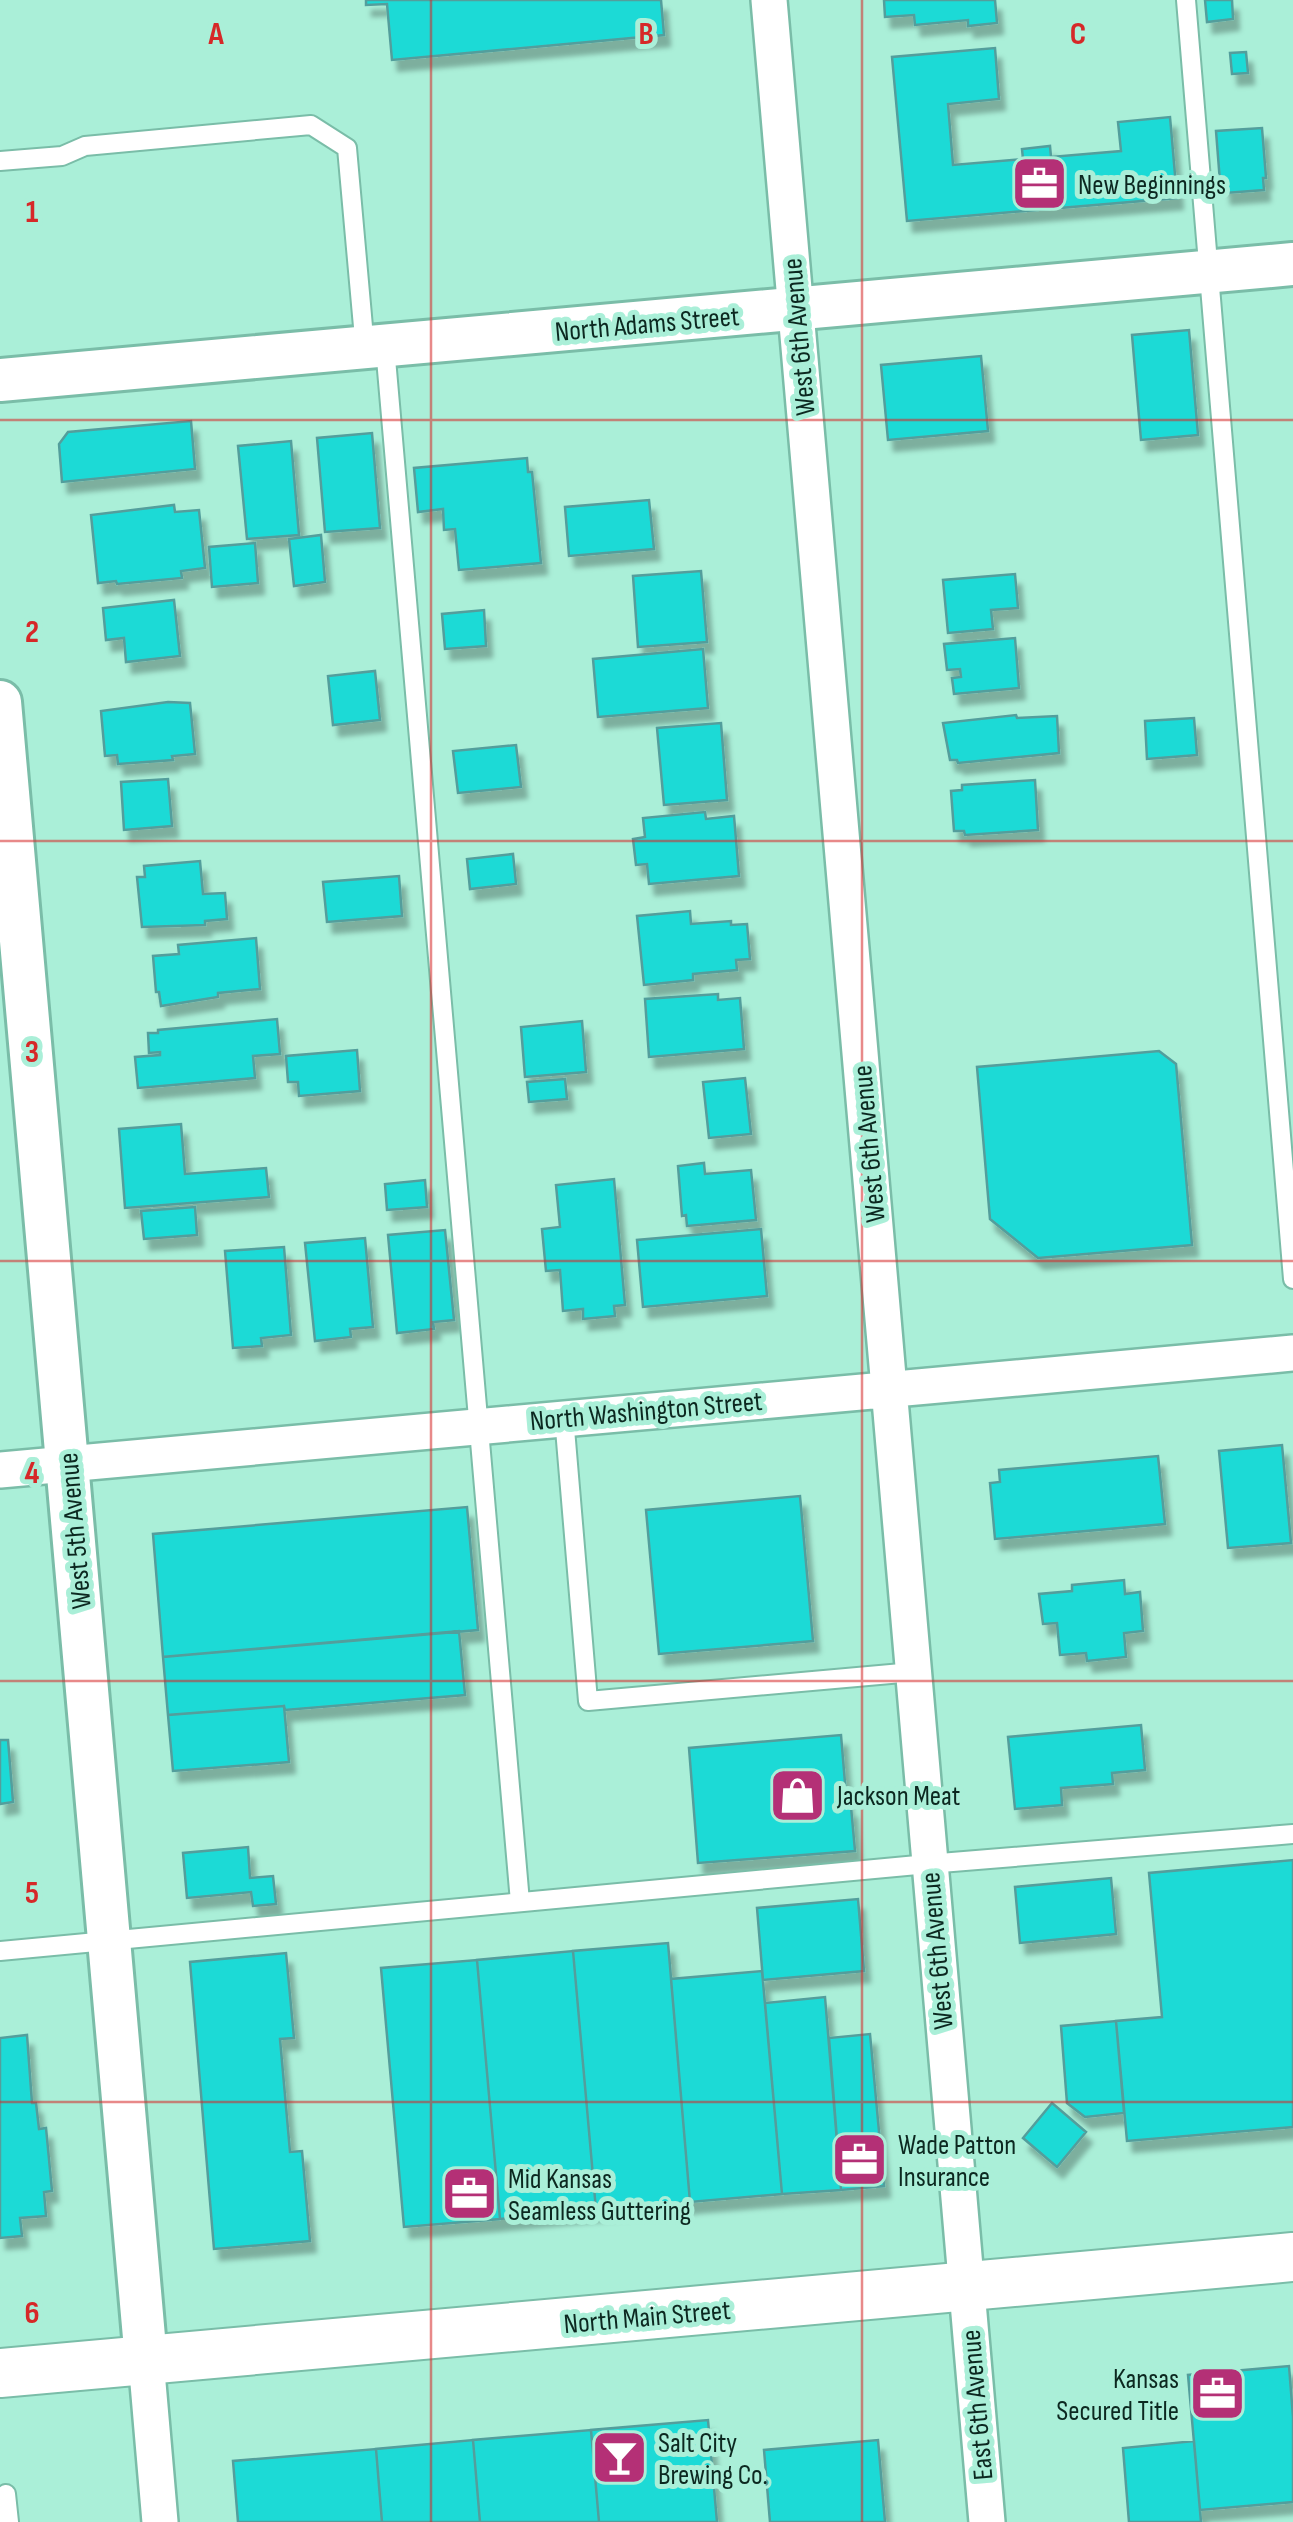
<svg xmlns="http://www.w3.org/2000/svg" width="1293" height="2522" viewBox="0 0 1293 2522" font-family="'Sofia Sans Condensed',sans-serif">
	<defs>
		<filter id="shadow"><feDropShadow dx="6" dy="11" stdDeviation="2.5" flood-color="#0004"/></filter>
	</defs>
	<rect width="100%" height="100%" fill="#aaefd8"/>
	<path fill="#1fdad6" stroke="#539e9c" stroke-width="2.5" filter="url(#shadow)" d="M366,0H661L664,35L392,60L387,4L366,5Z
		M884,0H995L997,23L968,26V20L915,25L914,15L885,17Z
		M1205,0H1232L1233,19L1207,22Z
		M995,48L999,99L948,104L953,165L1023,159L1022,149L1050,146L1051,157L1121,151L1118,122L1170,117L1177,198L907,221L892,57Z
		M1246,52L1248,73L1232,74L1230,53Z
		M1262,128L1266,178H1263L1264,190L1225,193L1224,182H1220L1216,131Z
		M1189,330L1198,435L1141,440L1132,335Z
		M981,356L988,431L888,440L881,365Z
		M191,421L195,469L62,482L59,444L68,432Z
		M372,433L380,528L325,532L317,438Z
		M291,441L299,535L247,539L238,446Z
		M527,458L528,472H532L541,563L459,570L455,529L444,530L443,509L418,512L414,468Z
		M649,500L654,549L569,556L565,507Z
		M174,505L175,512L199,510L205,568L181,571L182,578L117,584L116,581L98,583L91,515Z
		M321,535L325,582L294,586L289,539Z
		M255,543L258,583L212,587L209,547Z
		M701,571L707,642L638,647L633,576Z
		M1015,574L1018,608L991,610L993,629L948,633L943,580Z
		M174,600L180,656L126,662L124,638L106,640L103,608Z
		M484,610L486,646L445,649L442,614Z
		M1015,638L1019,688L954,694L952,678L961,677L960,669L947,670L944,644Z
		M703,649L708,708L598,717L593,659Z
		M375,671L380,720L333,725L328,676Z
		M168,702L190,703L195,754L172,756L173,760L118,764L117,755L105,756L101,711Z
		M1016,715L1017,718L1057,716L1059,753L958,763L957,760H950L943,723Z
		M1194,718L1197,755L1147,759L1145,721Z
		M721,723L727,800L664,805L657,728Z
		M516,745L521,787L458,793L453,751Z
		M168,779L172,826L124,830L121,782Z
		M1035,780L1038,830L965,835L964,831H954L951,791L962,790V785Z
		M705,812L706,819L734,816L739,876L649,884L647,864L636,865L633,839L645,837L643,818Z
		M513,854L516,884L470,889L467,859Z
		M200,861L203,894L225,893L227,919L205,921V925L142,927L137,877H145L144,866Z
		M399,876L402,916L327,922L323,882Z
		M690,911L691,924L731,921V925L747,924L750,959L736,960L737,970L693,974V980L644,985L637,916Z
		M256,938L260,989L218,993V997L161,1006L159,992H156L153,956L179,954L178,945Z
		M718,994V1000L740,998L744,1049L649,1057L645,999Z
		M277,1019L280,1054L253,1056L255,1078L138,1088L135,1057L160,1055V1052L149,1053L148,1033H158V1030Z
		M582,1021L586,1072L525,1077L521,1027Z
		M357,1050L360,1091L299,1096L298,1082H288L286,1056Z
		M1159,1051L1176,1064L1192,1245L1038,1258L990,1219L977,1067Z
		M745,1078L751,1134L709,1138L703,1082Z
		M565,1079L567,1099L529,1102L527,1082Z
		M181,1124L185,1174L266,1168L269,1197L125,1208L119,1129Z
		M704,1163L705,1174L751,1170L756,1220L687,1226L686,1215L682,1216L678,1166Z
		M614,1179L625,1305L614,1306L615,1316L583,1319V1309L563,1311L560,1270L546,1271L542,1229L560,1227L556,1185Z
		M425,1180L427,1207L387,1210L385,1184Z
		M195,1207L197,1235L144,1239L141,1211Z
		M761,1229L767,1296L643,1307L637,1240Z
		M445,1230L454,1320L433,1322L434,1329L397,1333L388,1235Z
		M365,1238L373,1327L350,1329L351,1337L315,1341L305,1243Z
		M284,1247L291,1335L261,1338L262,1346L233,1348L225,1251Z
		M1282,1445L1291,1543L1228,1548L1219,1451Z
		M1158,1456L1165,1524L995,1539L990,1483L1000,1482L999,1470Z
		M800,1496L813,1641L659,1654L646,1510Z
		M467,1507L478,1630L163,1657L153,1534Z
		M1124,1580L1125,1594L1140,1592L1143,1631L1124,1633L1126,1657L1087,1661L1086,1653L1060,1655L1057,1623L1043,1624L1039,1594L1072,1591V1585Z
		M459,1631L465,1695L285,1710L284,1706L168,1715L163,1657Z
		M284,1706L289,1762L173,1771L168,1715Z
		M1141,1725L1145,1770L1112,1773L1113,1784L1061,1788L1062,1805L1015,1809L1008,1737Z
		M841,1735L847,1807H851L855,1851L698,1863L689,1748Z
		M0,1740H8L13,1802L0,1804Z
		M248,1847L250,1878L273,1876L276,1904L253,1906L251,1892L187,1898L183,1853Z
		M1293,1860V2127L1127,2141L1116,2021L1162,2017L1149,1873Z
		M1111,1878L1116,1934L1020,1943L1015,1887Z
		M858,1899L864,1971L763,1980L757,1908Z
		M668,1943L690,2202L596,2210L573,1951Z
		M573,1951L596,2210L500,2219L477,1960Z
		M286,1953L294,2038L280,2039L290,2152L302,2151L310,2241L214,2249L190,1962Z
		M477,1960L500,2219L404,2227L381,1968Z
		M762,1971L782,2194L690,2202L671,1979Z
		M825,1997L841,2190L782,2194L765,2003Z
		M1116,2021L1124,2113L1085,2117L1067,2103L1061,2026Z
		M870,2034L884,2186L841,2190L829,2038Z
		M27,2035L32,2103H36L39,2129L46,2128L52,2191L44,2192L46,2216L20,2218L22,2236L0,2238V2038Z
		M1052,2103L1086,2132L1057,2167L1023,2138Z
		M1289,2366L1293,2417V2502L1200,2510L1188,2375Z
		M708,2420L717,2522H599L591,2430Z
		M591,2430L599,2522H480L473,2440Z
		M473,2440L480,2522H382L376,2449Z
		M878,2440L885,2522H770L764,2450Z
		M1194,2441L1201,2522H1129L1123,2448Z
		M376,2449L382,2522H238L233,2461Z"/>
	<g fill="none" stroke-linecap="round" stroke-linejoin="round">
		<defs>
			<path id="service" d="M1186,0L1293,1279
				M0,161L62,156L85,146L311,125L347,148L365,349
				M385,347L520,1902
				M564,1417L588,1701L913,1672
				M0,1951L928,1864L1293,1834
				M6,2494L9,2522"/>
			<path id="minor" d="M769,0L987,2522
				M0,1470L1293,1353
				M146,2360L160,2522"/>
			<path id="tertiary" d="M0,380L1293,264
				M0,702L146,2360"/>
			<path id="secondary" d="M0,2373L1293,2257"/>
		</defs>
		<use href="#service" stroke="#7abda8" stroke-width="22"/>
		<use href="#minor" stroke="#7abda8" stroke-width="40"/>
		<use href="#tertiary" stroke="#7abda8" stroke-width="48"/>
		<use href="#secondary" stroke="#7abda8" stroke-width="52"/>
		<use href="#service" stroke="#fff" stroke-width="18"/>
		<use href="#minor" stroke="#fff" stroke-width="35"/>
		<use href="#tertiary" stroke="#fff" stroke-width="42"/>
		<use href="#secondary" stroke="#fff" stroke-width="48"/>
	</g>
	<path fill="none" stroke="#d62828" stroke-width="2.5" stroke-opacity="0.55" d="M431,0V2522M862,0V2522M0,420H1293M0,841H1293M0,1261H1293M0,1681H1293M0,2102H1293"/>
	<defs>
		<symbol id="office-square" viewBox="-11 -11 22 22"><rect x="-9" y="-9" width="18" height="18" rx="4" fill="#b43076" stroke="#aaefd8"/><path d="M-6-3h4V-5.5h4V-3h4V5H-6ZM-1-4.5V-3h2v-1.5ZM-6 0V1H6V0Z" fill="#fff"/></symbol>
		<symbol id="shop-square" viewBox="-11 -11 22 22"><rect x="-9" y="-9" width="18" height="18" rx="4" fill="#b43076" stroke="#aaefd8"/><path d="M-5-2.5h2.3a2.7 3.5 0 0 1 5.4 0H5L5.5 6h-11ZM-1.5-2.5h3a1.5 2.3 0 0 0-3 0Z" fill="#fff"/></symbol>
		<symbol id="bar-square" viewBox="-11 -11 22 22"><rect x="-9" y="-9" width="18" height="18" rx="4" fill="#b43076" stroke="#aaefd8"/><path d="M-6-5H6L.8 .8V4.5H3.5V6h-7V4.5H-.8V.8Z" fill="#fff"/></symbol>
	</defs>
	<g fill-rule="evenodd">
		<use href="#office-square" x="1008" y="152" width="63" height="63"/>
		<use href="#shop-square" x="766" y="1764" width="63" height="63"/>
		<use href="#office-square" x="828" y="2128" width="63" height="63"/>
		<use href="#office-square" x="438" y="2162" width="63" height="63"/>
		<use href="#office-square" x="1186" y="2362" width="63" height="63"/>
		<use href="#bar-square" x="588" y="2426" width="63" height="63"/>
	</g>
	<g text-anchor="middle" stroke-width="10" stroke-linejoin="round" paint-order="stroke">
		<g font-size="28" fill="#0c2820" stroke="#aaefd8" text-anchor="start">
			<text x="1078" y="194">New Beginnings</text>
			<text x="837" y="1805">Jackson Meat</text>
			<text x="898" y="2154">Wade Patton<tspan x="898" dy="32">Insurance</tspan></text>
			<text x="508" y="2188">Mid Kansas<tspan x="508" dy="32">Seamless Guttering</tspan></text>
			<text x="1179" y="2388" text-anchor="end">Kansas<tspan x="1179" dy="32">Secured Title</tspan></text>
			<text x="658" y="2452">Salt City<tspan x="658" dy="32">Brewing Co.</tspan></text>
		</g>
		<g font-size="28" fill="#0c2820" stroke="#aaefd8">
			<text transform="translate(647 323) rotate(-5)" y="10">North Adams Street</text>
			<text transform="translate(798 337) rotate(-95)" y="10">West 6th Avenue</text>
			<text transform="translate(868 1144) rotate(-95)" y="10">West 6th Avenue</text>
			<text transform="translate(646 1410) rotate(-5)" y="10">North Washington Street</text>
			<text transform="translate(74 1531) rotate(-95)" y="10">West 5th Avenue</text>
			<text transform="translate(936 1951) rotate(-95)" y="10">West 6th Avenue</text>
			<text transform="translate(647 2316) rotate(-5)" y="10">North Main Street</text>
			<text transform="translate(976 2405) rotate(-95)" y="10">East 6th Avenue</text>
		</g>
	</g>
	<g font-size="32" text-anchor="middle" font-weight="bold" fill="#d62828" stroke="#aaefd8" stroke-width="10" stroke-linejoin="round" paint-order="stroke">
		<text x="216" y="44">A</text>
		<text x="646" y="44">B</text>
		<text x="1078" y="44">C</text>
		<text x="32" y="222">1</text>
		<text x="32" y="642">2</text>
		<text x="32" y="1062">3</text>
		<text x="32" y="1483">4</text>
		<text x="32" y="1903">5</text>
		<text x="32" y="2323">6</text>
	</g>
</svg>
